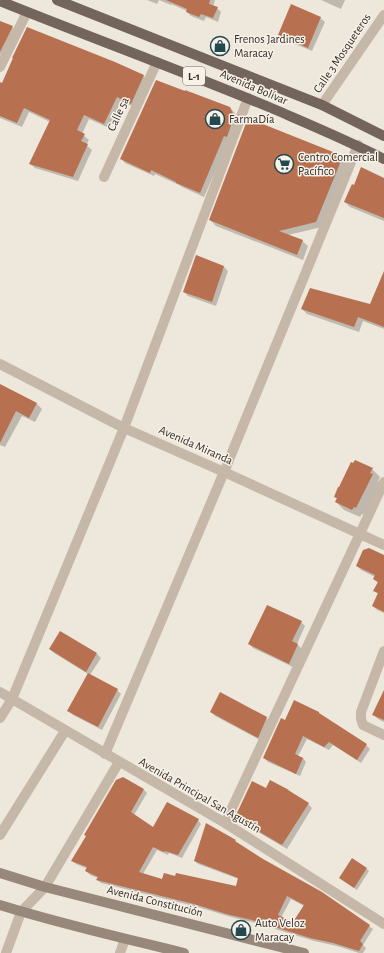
<svg xmlns="http://www.w3.org/2000/svg" width="384" height="953" viewBox="0 0 384 953" font-family="'Alegreya Sans',sans-serif">
	<rect width="100%" height="100%" fill="#eee7db"/>
	<path fill="#0003" fill-rule="evenodd" d="M147,0H215L213,7L217,8L221,12L218,22L206,17L204,21L191,16L187,12V11L171,4V5L159,0L157,4Z
		M321,0H345L341,9Z
		M320,18L325,22L312,51L283,39L279,35Z
		M0,22L12,27L17,32L5,56L0,54Z
		M143,76L148,80L136,108L121,101L109,128L89,119L82,134L89,140L86,145L92,150L78,181L35,168L30,164L50,122L29,112L22,127L0,118V85Z
		M230,108L235,113L238,121L229,140L204,197L182,187L179,185L155,174L154,176L125,163L121,158Z
		M248,119L343,157L348,163L322,227L288,235L302,241L308,246L303,260L216,226L210,220Z
		M384,179V221L350,207L345,202L355,186Z
		M197,256L224,267L228,271L216,306L188,296L184,292Z
		M384,273V329L363,321L359,332L307,314L302,309L371,305Z
		M0,385L36,403L42,409L35,422L22,416L5,447L0,445Z
		M372,469L380,477L378,481L380,483L364,515L362,514L360,517L344,510L336,502L337,499L335,497Z
		M384,556V613L377,610L373,606L379,595L374,590L378,583L374,579L375,577L361,570L357,566Z
		M301,622L305,626L297,644L302,649L293,667L253,648L249,644Z
		M60,632L97,654L101,658L90,675L117,690L121,694L102,730L73,715L69,711L88,674L54,653L50,649Z
		M384,691V722L378,719L374,715Z
		M211,712L266,718L271,722L262,741L215,716Z
		M285,721L366,745L370,749L361,763L333,745L329,750L307,739L298,756L303,758L306,762L300,776L268,762L264,758Z
		M123,778L144,790L147,793L134,815L153,828L198,820L201,824L182,858L169,853L168,855L157,850L143,874L163,880L236,887L239,879L198,864L195,861L235,841L238,844L369,926L373,929L363,945L366,948L363,953H359L337,946L314,941L256,923L231,917L198,907L101,883L97,880L98,878L90,875L86,871L88,869L76,864L72,861ZM291,899L304,906L293,923L281,918Z
		M266,789L308,804L312,808L287,849L251,828L247,824L248,822L242,819L237,814Z
		M367,869L369,871L357,890L343,880Z"/>
	<path fill="#b77151" fill-rule="evenodd" d="M166,0H210L209,4L218,7L213,18L201,14L199,17L186,12L187,9Z
		M291,4L321,17L308,48L278,35Z
		M0,21L13,26L0,52Z
		M27,27L115,62L144,75L131,104L117,97L104,124L84,115L77,130L85,134L81,141L88,144L73,177L29,164L50,120L24,108L17,123L0,116V82L2,83L13,58H12Z
		M156,80L185,91V90L230,107L234,116L227,137L224,136L200,193L176,183V182L151,170L150,173L120,159Z
		M248,118L343,156L316,222L279,231L303,240L297,255L209,220Z
		M361,167L384,178V218L344,202L352,184L354,185Z
		M196,255L224,266L212,302L183,292Z
		M384,271V327L358,317L354,327L301,309L310,288L370,304Z
		M0,384L37,403L29,418L16,411L0,443Z
		M355,460L373,468L370,473L373,474L356,508L354,507L352,510L335,502L337,498L334,497L338,487H339L351,462L353,463Z
		M369,548L384,555V612L372,606L378,593L373,591L378,582L373,579L375,575L356,566L363,550Z
		M267,605L302,621L292,641L298,644L289,664L248,644Z
		M60,631L97,653L86,672L49,649Z
		M88,673L118,689L98,727L67,711Z
		M384,690V720L372,715Z
		M220,692L267,717L258,738L210,712Z
		M294,700L319,712V713L367,744L357,760L329,742L324,747L303,736L295,754L303,758L296,774L263,758L281,718L285,720Z
		M123,777L144,789L131,812L153,827L167,802L199,819L178,855L165,851L164,852L153,847L139,872L162,879L164,873L175,876L176,873L236,886L238,878L194,861L206,823L236,840L235,841L263,859L322,892L370,925L360,941L363,944L359,951L333,943L310,938L252,920L226,914L194,904L96,880L98,877L85,871L87,867L71,861L86,836L84,835L91,823L116,780ZM287,896L304,905L293,922L278,915Z
		M270,780L289,790H288L309,803L282,845L246,824L248,820L236,815L252,781L266,788Z
		M352,858L367,868L354,888L339,878Z"/>
	<g fill="none" stroke-linecap="round" stroke-linejoin="round">
		<path stroke="#c5b8a9" stroke-width="10" d="M0,67L27,12
			M322,105L384,15
			M104,177L157,62
			M0,364L124,428L224,472L384,545
			M384,651L361,712V719L363,725L384,735
			M0,692L12,699L225,823L384,924
			M0,718L12,699L124,428L248,98
			M105,754L224,472L358,145
			M225,823L384,482
			M0,835L65,731
			M6,953L21,912L45,887L119,762
			M120,953L125,939"/>
		<path stroke="#98887b" stroke-width="10" d="M0,873L45,887L304,953
			M0,905C61,924 123,938 184,953"/>
		<path stroke="#73655b" stroke-width="10" d="M57,0L322,105L384,136
			M0,1C92,38 185,72 276,110C313,126 349,141 384,159"/>
	</g>
	<defs>
		<symbol id="shop-ring" viewBox="-11 -11 22 22"><circle r="9.5" fill="#f7f1e7" stroke="#22494f" stroke-width="1.5"/><path d="M-5-2.5h2.3a2.7 3.5 0 0 1 5.4 0H5L5.5 6h-11ZM-1.5-2.5h3a1.5 2.3 0 0 0-3 0Z" fill="#22494f"/></symbol>
		<symbol id="supermarket-ring" viewBox="-11 -11 22 22"><circle r="9.5" fill="#f7f1e7" stroke="#22494f" stroke-width="1.5"/><path d="M-6-5.5h2.5l.6 2H6L4.5 2H-2.5L-4.4-4H-6ZM-1.5 3.2a1.3 1.3 0 1 0 .1 0ZM3 3.2a1.3 1.3 0 1 0 .1 0Z" fill="#22494f"/></symbol>
	</defs>
	<g fill-rule="evenodd">
		<use href="#shop-ring" x="209" y="35" width="22" height="22"/>
		<use href="#shop-ring" x="204" y="108" width="22" height="22"/>
		<use href="#supermarket-ring" x="273" y="153" width="22" height="22"/>
		<use href="#shop-ring" x="230" y="919" width="22" height="22"/>
	</g>
	<g text-anchor="middle" stroke-width="3" stroke-linejoin="round" paint-order="stroke">
		<rect fill="#f7f1e7" stroke="#6e6761" stroke-width="1" x="183" y="67" width="22" height="18" rx="3"/>
		<g font-size="11" font-weight="bold" fill="#332c28">
			<text x="194" y="80">L-1</text>
		</g>
		<g font-size="12" fill="#332c28" stroke="#f7f1e7" text-anchor="start">
			<text x="234" y="43">Frenos Jardines<tspan x="234" dy="14">Maracay</tspan></text>
			<text x="229" y="123">FarmaDía</text>
			<text x="298" y="161">Centro Comercial<tspan x="298" dy="14">Pacífico</tspan></text>
			<text x="255" y="927">Auto Veloz<tspan x="255" dy="14">Maracay</tspan></text>
		</g>
		<g font-size="12" fill="#332c28" stroke="#f7f1e7">
			<text transform="translate(342 53) rotate(-56)" y="4">Calle 3 Mosqueteros</text>
			<text transform="translate(254 87) rotate(23)" y="4">Avenida Bolívar</text>
			<text transform="translate(118 114) rotate(-65)" y="4">Calle 5a</text>
			<text transform="translate(196 445) rotate(24)" y="4">Avenida Miranda</text>
			<text transform="translate(200 795) rotate(30)" y="4">Avenida Principal San Agustín</text>
			<text transform="translate(155 901) rotate(14)" y="4">Avenida Constitución</text>
		</g>
	</g>
</svg>
